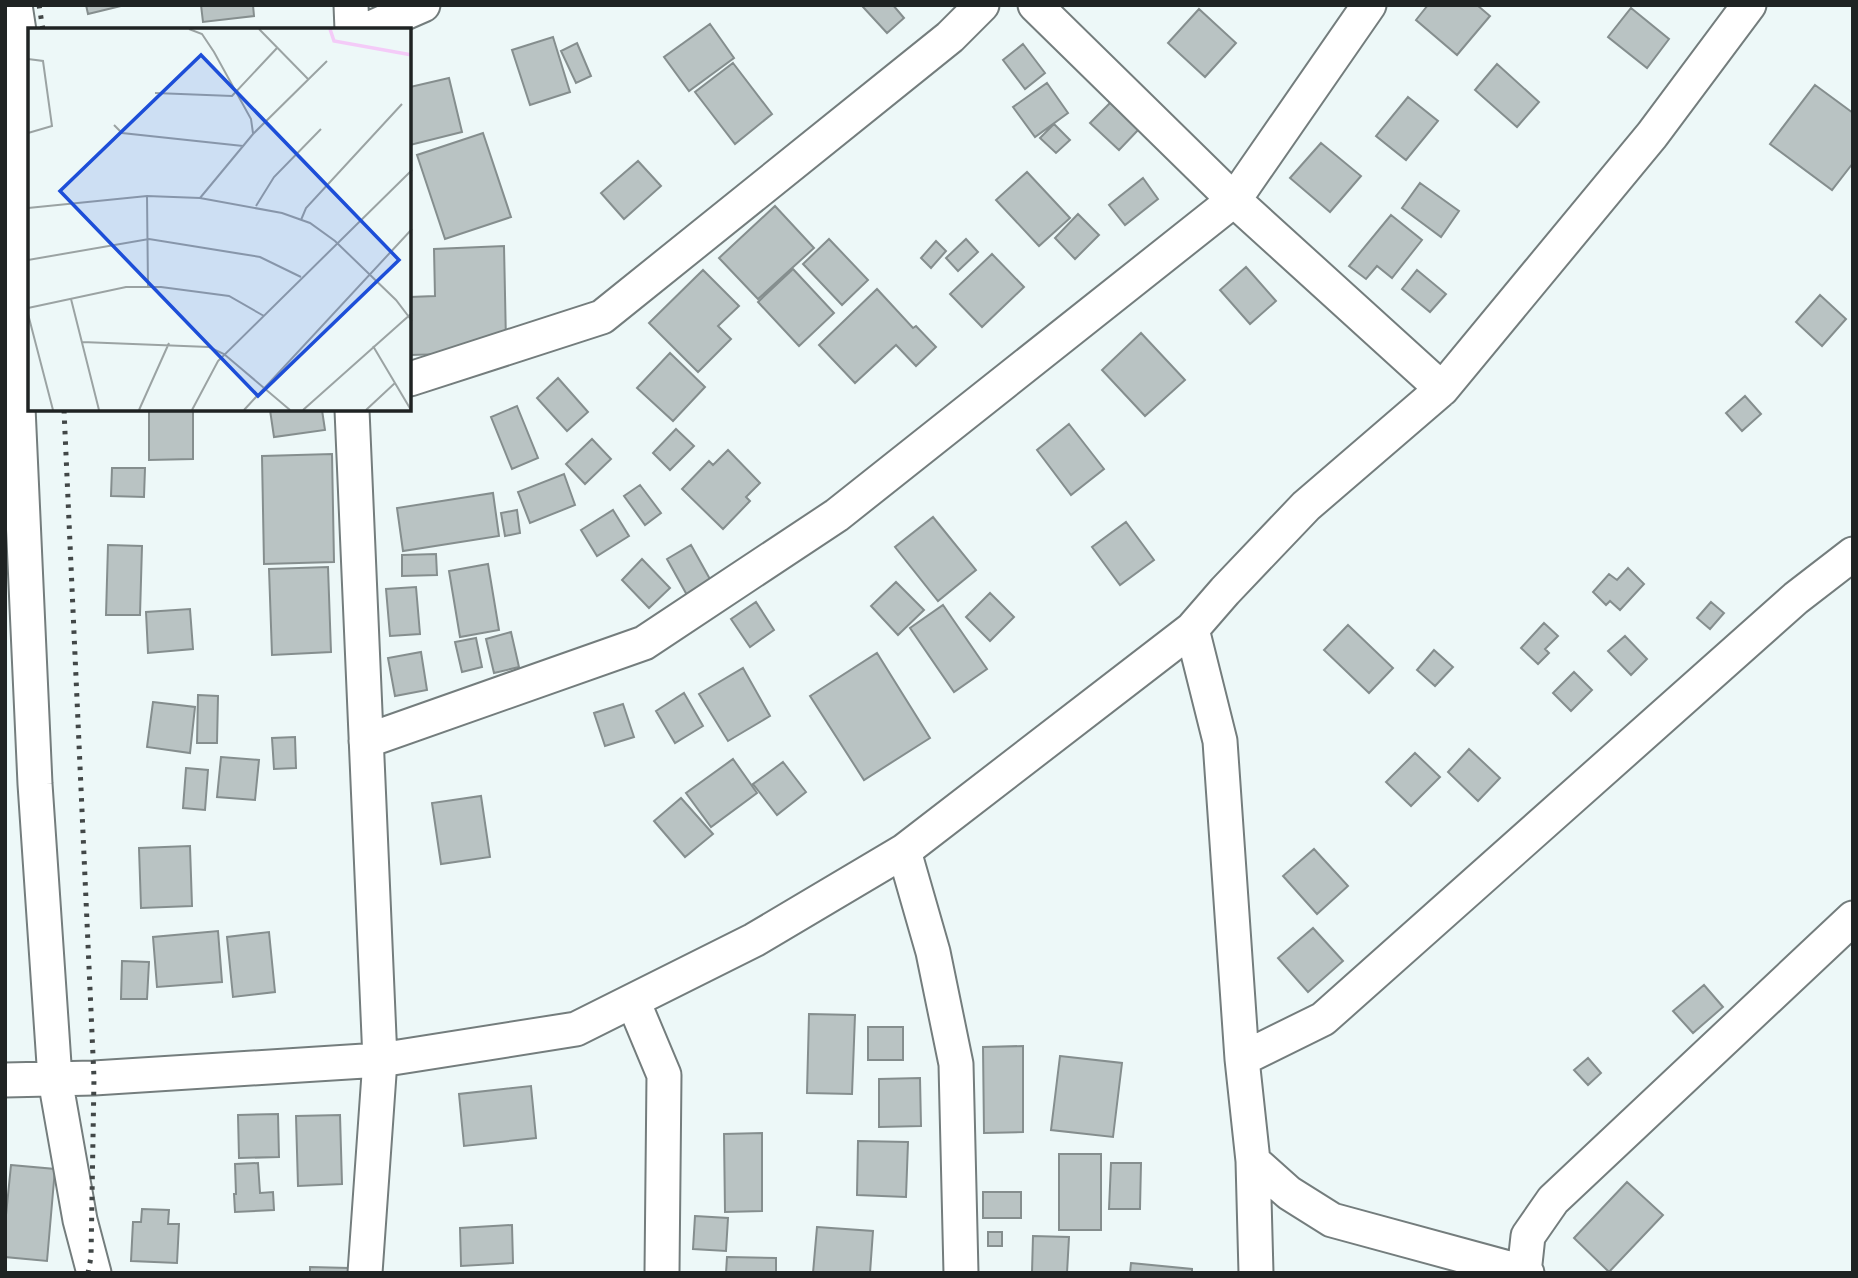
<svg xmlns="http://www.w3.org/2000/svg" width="1858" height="1278" viewBox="0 0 1858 1278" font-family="Raleway,sans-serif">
	<rect width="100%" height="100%" fill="#edf8f8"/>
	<path fill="#b9c3c3" stroke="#858e8e" stroke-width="2" d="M86,5H125L88,14Z
		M201,5H253L254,16L203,22Z
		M865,5H893L904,18L887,33L863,7Z
		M1428,5H1477L1490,16L1457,55L1416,20Z
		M1631,8L1669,39L1647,68L1608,37Z
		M1199,9L1236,43L1205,77L1168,43Z
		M710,24L734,58L689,91L664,57Z
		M553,37L570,92L530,105L512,50Z
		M577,43L591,76L576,83L561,51Z
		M1023,44L1045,73L1025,89L1003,60Z
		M733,63L772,114L735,144L695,92Z
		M1497,64L1539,102L1517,127L1475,90Z
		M449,78L462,132L410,145V87Z
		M1047,83L1068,113L1035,137L1013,107Z
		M1815,85L1853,113V163L1832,190L1770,144Z
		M1408,97L1438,121L1406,160L1376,136Z
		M1112,101L1140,128L1119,150L1090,123Z
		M1054,124L1070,140L1056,153L1040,138Z
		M483,133L511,217L445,239L417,155Z
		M1321,143L1361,176L1330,212L1290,178Z
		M638,161L661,186L624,219L601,193Z
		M1027,172L1070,218L1039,246L996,200Z
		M1143,178L1158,199L1125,225L1109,205Z
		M1420,183L1459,211L1441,237L1402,208Z
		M775,206L814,248L758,299L719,258Z
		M1078,214L1099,235L1075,259L1055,238Z
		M1391,215L1422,240L1392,278L1377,266L1366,279L1349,266Z
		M829,239L868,280L842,305L803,264Z
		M966,239L978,252L958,271L946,258Z
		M936,241L946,251L931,268L921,258Z
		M504,246L506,342L482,353L410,355V297L435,296L434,249Z
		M992,254L1024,287L982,327L950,294Z
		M1246,267L1276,301L1250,324L1220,290Z
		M793,269L834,313L799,346L758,302Z
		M703,270L739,306L718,326L731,339L698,372L649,323Z
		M1417,270L1446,294L1430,312L1402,289Z
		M877,289L913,328L916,326L936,347L916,366L896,345L855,383L819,345Z
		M1820,295L1846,319L1822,346L1796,322Z
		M1141,333L1185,380L1145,416L1102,370Z
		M670,353L705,387L673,421L637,388Z
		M558,378L588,412L567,431L537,398Z
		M1745,396L1761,414L1742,431L1726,413Z
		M517,406L538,458L512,469L491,417Z
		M149,410H193V459L149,460Z
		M270,410H322L325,430L274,437Z
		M1069,424L1104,469L1071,495L1037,450Z
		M676,429L694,446L670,470L653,453Z
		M592,439L611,459L585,484L566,464Z
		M728,450L760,483L746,497L750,501L723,529L682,489L709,461L713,465Z
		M332,454L334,562L264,564L262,456Z
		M112,468H145L144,497L111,496Z
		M564,474L575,505L530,523L518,492Z
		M640,485L661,513L645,525L624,496Z
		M493,493L499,536L403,551L397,508Z
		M517,510L520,533L505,536L501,513Z
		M613,510L629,536L597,556L581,530Z
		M933,517L976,570L938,601L895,547Z
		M1126,522L1154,560L1120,585L1092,547Z
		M108,545L142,546L140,615H106Z
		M691,545L711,581L687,595L667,559Z
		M436,554L437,575L402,576V555Z
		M642,559L670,588L649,608L622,580Z
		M488,564L499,630L460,637L449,571Z
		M328,567L331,652L272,655L269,569Z
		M1628,568L1644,584L1620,610L1610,601L1606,605L1593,592L1609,574L1617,580Z
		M896,582L924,610L898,635L871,606Z
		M416,587L420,634L390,636L386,589Z
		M990,593L1014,617L990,641L966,617Z
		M756,602L774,630L750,647L731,619Z
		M1711,602L1724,613L1710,629L1697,618Z
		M943,605L987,669L954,692L910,628Z
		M190,609L193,649L148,653L146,612Z
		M1544,623L1558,636L1545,649L1549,653L1538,664L1521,648Z
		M1348,625L1393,668L1369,693L1324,650Z
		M511,632L519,667L494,673L486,639Z
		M1625,636L1647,659L1631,675L1608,651Z
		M476,638L482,667L462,672L455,642Z
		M1434,650L1453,667L1435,686L1417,670Z
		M421,652L427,690L395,696L388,658Z
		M877,653L930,738L864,780L810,696Z
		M743,668L770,716L728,741L699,694Z
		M1574,672L1592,690L1571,711L1553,693Z
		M684,693L703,726L675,743L656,711Z
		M198,695L218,696L217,743H197Z
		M153,702L195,707L190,753L147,747Z
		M623,704L634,737L605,746L594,713Z
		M295,737L296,768L274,769L272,738Z
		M1469,749L1500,778L1478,801L1448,772Z
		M1415,753L1440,777L1411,806L1386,782Z
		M221,757L259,760L255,800L217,797Z
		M733,759L757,793L711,827L686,793Z
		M783,762L806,792L777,815L753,784Z
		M186,768L208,770L205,810L183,808Z
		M481,796L490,857L441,864L432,803Z
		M681,798L713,834L685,857L654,821Z
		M190,846L192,906L141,908L139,848Z
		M1314,849L1348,886L1317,914L1283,876Z
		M1313,928L1343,961L1308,992L1278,958Z
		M218,931L222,982L157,987L153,937Z
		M269,932L275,992L233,997L227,937Z
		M122,961L149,962L147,999H121Z
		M1704,985L1723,1007L1693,1033L1673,1011Z
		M809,1014L855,1015L852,1094L807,1093Z
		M868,1027H903V1060H868Z
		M1023,1046V1132L984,1133L983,1047Z
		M1060,1056L1122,1063L1113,1137L1051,1130Z
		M1588,1058L1601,1073L1588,1085L1574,1070Z
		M920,1078L921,1126L879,1127V1079Z
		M531,1086L536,1138L464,1146L459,1094Z
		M278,1114L279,1157L239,1158L238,1115Z
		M340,1115L342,1184L298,1186L296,1116Z
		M762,1133V1211L725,1212L724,1134Z
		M858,1141L908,1142L906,1197L857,1195Z
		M1059,1154H1101V1230H1059Z
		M258,1163L260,1193L273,1192L274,1210L235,1212L234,1194H236L235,1164Z
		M1111,1163H1141L1140,1209H1109Z
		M11,1165L55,1169L47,1261L5,1257V1225Z
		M1627,1182L1663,1215L1609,1272L1574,1238Z
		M983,1192H1021V1218H983Z
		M142,1209L169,1210L168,1224H179L177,1263L131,1261L133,1222H141Z
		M695,1216L728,1218L726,1251L693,1249Z
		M512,1225L513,1263L461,1266L460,1228Z
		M817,1227L873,1231L870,1273H813Z
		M988,1232H1002V1246H988Z
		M1033,1236L1069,1237L1067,1273H1032Z
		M727,1257L776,1258V1273H726Z
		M1131,1263L1192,1269V1273H1130Z
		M310,1267L349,1268V1273H310Z"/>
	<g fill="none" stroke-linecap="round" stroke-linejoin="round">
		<defs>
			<path id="minor" d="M15,5L19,31L12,274L35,784L55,1079L80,1220L94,1273
				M351,5L352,30
				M1035,5L1234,200L1442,389
				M366,30L423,5
				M410,379L602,317L950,37L982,5
				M352,410L380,1060L365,1273
				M1192,629L1220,741L1242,1059L1253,1161L1256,1273
				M366,741L644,643L837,515L1234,200L1369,5
				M904,851L933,952L956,1064L961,1273
				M633,1001L664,1075L662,1273
				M1242,1059L1323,1019L1796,598L1853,554
				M5,1080L94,1078L380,1060L576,1029L754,940L904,851L1192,629L1225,591L1306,506L1442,389L1652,135L1749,5
				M1253,1161L1289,1193L1332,1220L1527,1273
				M1524,1273L1528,1236L1553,1200L1853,918"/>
		</defs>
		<use href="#minor" stroke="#747d7d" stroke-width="37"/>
		<use href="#minor" stroke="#fff" stroke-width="33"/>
		<path stroke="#424747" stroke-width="5" stroke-dasharray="3.5 7" stroke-linecap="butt" d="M39,5L43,30
			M64,410L94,1078L91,1257L88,1273"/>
	</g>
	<g transform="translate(28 28)">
		<rect width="383" height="383" fill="#edf8f8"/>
		<path fill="none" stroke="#f4cbf8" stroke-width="3.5" d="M302,1L306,13L384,27"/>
		<path fill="none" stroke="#9ba3a3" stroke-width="2" d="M161,1L174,6L186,24L223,91L225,105M231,1L280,51M0,31L15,33L24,98L0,105M127,65L204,68L249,20M86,97L94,105L215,118M119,168L120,259M172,170L225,106L299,33M228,178L246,149L293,101M0,180L119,168L172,170L254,185L282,195L307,213L368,272L384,293M273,192L278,180L374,76M0,232L121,211L232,229L273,249M43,271L71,382M0,280L98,259H133L201,268L236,288M0,286L25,382M54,314L181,319L196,326L262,382M345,318L383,382M111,382L141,315M164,382L190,333L384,142M216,382L384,201M275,382L384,285M338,382L367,355"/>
		<path fill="#1d4ed8" fill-opacity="0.15" stroke="#1d4ed8" stroke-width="3.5" d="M173,27L371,232L230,368L32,163Z"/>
		<rect width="383" height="383" fill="none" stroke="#1f2323" stroke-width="3.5"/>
	</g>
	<rect width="1858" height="1278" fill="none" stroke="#1f2323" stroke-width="14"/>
</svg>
